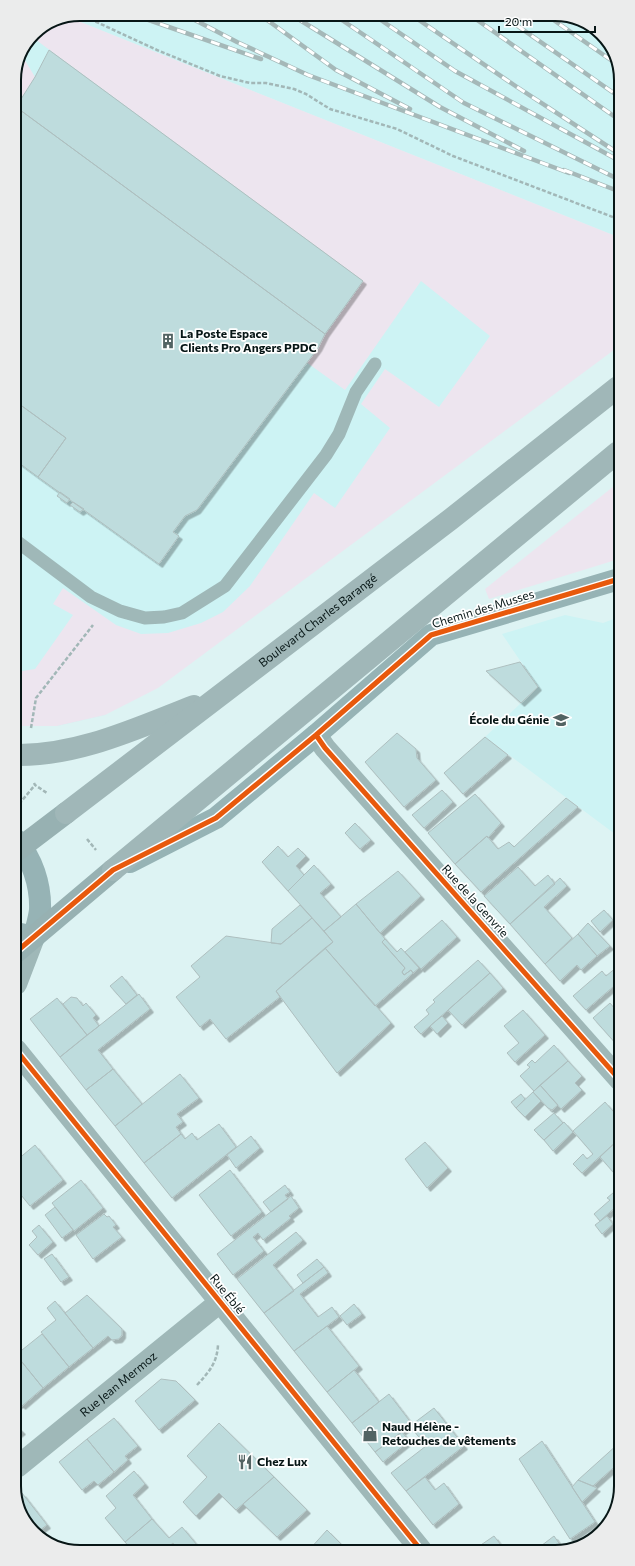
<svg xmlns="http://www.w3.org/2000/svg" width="635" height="1566" viewBox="0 0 635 1566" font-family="Commissioner,sans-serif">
	<defs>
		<filter id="shadow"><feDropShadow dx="3.5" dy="3.5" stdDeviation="0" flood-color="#0004"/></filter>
	</defs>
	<rect width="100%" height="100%" fill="#ddf3f3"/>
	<path fill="#cdf3f4" d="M559,14L595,28L618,59V237L73,19Z
		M34,33L607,303L105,715L57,726H16L14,76Z
		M565,615L603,623L619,617V837L485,737L538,687L502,634Z"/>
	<path fill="#ede5ef" d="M55,19H73L618,237V347L158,688L105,715L57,726H16V672L35,669L73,615L53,604L63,588L116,625L141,634L168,633L201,623L223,612L250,586L314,493L335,508L390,428L361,404L385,369L439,407L490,336L421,281L345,390L306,362L363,281L32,37L34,33Z
		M23,57L35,77L14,109V76Z
		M619,482V559L489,599L485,589Z"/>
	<path fill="#bedcdd" stroke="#aebfbf" filter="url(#shadow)" d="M49,50L363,281L325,334L16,107L35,77Z
		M16,107L325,334L318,348L197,510L185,516L173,532L179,536L159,564L38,477L66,438L15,401L14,109Z
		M15,401L66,438L38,477L15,460Z
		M60,492L70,499L67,503L57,496Z
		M73,502L84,509L80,512L70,505Z
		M520,662L538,687L521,703L486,671Z
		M397,733L416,749L417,758L436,780L404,807L365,762Z
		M485,737L508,755L463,794L444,773Z
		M442,790L453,802L424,828L412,815Z
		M475,794L501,823L488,838L487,836L455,864L428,833Z
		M566,798L578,807L481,892L455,864L487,836L498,849L509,842L514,847Z
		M355,823L371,840L360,849L345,833Z
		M278,846L288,857L298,848L306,856L296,866L304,875L288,891L262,862Z
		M314,865L331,884L320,893L341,917L324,931L288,891Z
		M518,867L535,886L548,875L555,884L510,924L484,896Z
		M398,871L421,896L380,933L356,904Z
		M560,878L567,886L544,907L572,938L545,964L510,924Z
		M356,904L385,939L382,942L405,968L402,972L404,975L411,970L413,973L375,1006L325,948L333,942L324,931Z
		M300,905L312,918L281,944L271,943L272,929Z
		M604,910L613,920L600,932L591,921Z
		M312,918L333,942L276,991L280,997L226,1039L210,1019L200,1027L176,997L200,977L191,966L226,936L281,944Z
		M442,920L457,937L421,969L405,952Z
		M588,923L610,946L597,956L578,934Z
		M578,934L597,956L581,970L577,965L560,981L545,964Z
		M385,939L397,952L401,948L419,968L413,973L411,970L404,975L402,972L405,968L382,942Z
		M325,948L391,1023L337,1073L276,991Z
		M478,960L490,973L421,1034L414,1027L429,1014L426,1010L435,1002L433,1000Z
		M617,967L620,969V981L586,1010L573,996L602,971L606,976Z
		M490,973L503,988L462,1025L448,1010Z
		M122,976L137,995L126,1004L110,986Z
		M139,994L150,1009L98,1050L113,1069L86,1090L60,1057Z
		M71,997L77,998L83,1006L86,1003L96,1015L93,1018L99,1026L87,1035L63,1004Z
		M57,998L87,1035L60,1057L30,1019Z
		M610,1003L620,1015L618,1046L593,1018Z
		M523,1010L545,1035L515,1062L507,1053L519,1043L504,1026Z
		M442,1016L448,1023L437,1034L430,1026Z
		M554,1045L568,1061L534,1091L520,1076L530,1067L527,1065L532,1060L535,1063Z
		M568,1061L582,1076L575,1083L582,1090L561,1109L540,1085Z
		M113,1069L142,1104L115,1126L86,1090Z
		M180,1074L199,1098L177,1114L183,1122L176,1127L181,1134L144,1163L115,1126Z
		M540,1085L558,1105L552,1110L548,1108L533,1092Z
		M533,1092L541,1101L525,1117L516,1108Z
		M521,1094L525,1099L516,1108L511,1102Z
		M605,1102L620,1119V1138L582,1173L573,1164L583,1154L587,1159L593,1154L573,1131Z
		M554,1113L563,1123L544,1140L534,1130Z
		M564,1122L573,1132L553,1151L544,1140Z
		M219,1124L236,1147L172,1198L144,1163L181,1134L185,1139L192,1133L197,1140Z
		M251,1136L260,1148L236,1168L227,1155Z
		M618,1140L620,1142V1180L600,1157Z
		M425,1142L448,1168L427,1188L405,1159Z
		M35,1145L63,1180L30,1206L17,1190V1160Z
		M230,1170L262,1212L231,1236L199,1195Z
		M81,1180L103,1208L74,1231L52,1203Z
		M285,1185L290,1192L285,1195L288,1199L271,1212L263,1202Z
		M620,1187V1203L600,1221L594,1214L610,1200L607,1198Z
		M291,1196L299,1208L289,1216L291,1218L263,1240L258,1233L253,1237L264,1251L233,1275L217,1254Z
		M55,1207L73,1230L62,1238L45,1215Z
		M104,1214L107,1217L109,1216L116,1225L113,1227L122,1237L93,1259L76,1235Z
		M607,1216L613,1224L602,1234L595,1225Z
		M39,1225L53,1242L38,1255L29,1245L37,1237L32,1231Z
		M620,1225V1238L614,1231Z
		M296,1232L303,1240L273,1265L294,1291L264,1313L237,1279Z
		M52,1254L69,1277L61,1282L44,1259Z
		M317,1259L324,1267L303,1283L297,1275Z
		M324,1267L328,1273L300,1294L318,1317L332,1307L339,1317L294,1351L264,1313Z
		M87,1295L122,1329V1335L119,1339L112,1340L108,1336L93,1348L65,1313Z
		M55,1301L93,1348L69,1367L41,1332L56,1320L47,1308Z
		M354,1304L362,1314L347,1325L340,1316Z
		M327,1326L359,1366L327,1392L294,1351Z
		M42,1334L69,1367L43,1388L17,1356V1354Z
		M18,1357L43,1388L22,1406L20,1404L17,1406Z
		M354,1370L379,1402L352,1423L327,1392Z
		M161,1379L176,1381L195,1400L159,1430L135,1401Z
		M389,1394L412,1424L375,1452L352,1423Z
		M434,1408L464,1446L406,1491L391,1473L426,1446L410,1426Z
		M114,1418L138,1446L125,1456L128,1460L114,1472L87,1439Z
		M219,1423L274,1477L236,1510L219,1493L196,1516L183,1502L207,1477L187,1456Z
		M17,1426L22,1431L17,1435Z
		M402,1432L409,1441L383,1462L375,1452Z
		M87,1439L114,1472L98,1485L94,1481L82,1490L59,1462Z
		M542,1441L595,1522L570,1539L519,1459Z
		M618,1444L621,1446V1461L593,1486L578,1480Z
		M134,1471L145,1484L133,1495L152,1519L125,1542L105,1518L116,1508L106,1496Z
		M274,1477L307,1510L277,1537L243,1504Z
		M425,1477L435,1490L444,1483L459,1504L433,1525L406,1491Z
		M578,1480L597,1488L582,1502L572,1487Z
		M22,1493L47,1525L36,1533L17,1507V1497Z
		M152,1519L169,1538L182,1527L197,1545L189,1551H180L173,1543L163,1551H133L125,1542Z
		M327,1530L347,1550H309Z
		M494,1536L504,1549H475Z
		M554,1536L561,1546L557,1549H537Z
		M97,1545L102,1552H90Z
		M392,1545L396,1550H386Z"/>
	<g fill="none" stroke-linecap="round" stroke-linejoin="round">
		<path stroke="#a2b7b7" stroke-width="2.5" stroke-dasharray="4 2" stroke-linecap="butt" d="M90,19L157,50L220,76L250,83H266L294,89L306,94L330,109L397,129L453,156L618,219
			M31,728L36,698L93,625
			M34,783L35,785L47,793
			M19,804L35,785
			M87,839L96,850
			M197,1385C209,1372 217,1363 218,1345"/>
		<path stroke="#9fb8b8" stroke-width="13" d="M15,540L91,597L120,611L145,618L164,617L182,613L225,586L326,455L339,434L356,392L375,364"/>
		<g stroke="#9fb8b8" stroke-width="22">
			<path d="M316,735L325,748L620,1080"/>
			<path d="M16,984L34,937"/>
			<path d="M16,1050L421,1550"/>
			<path id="s1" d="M17,1467L220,1302"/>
		</g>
		<path stroke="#96b3b5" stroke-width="22" d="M16,840C32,858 41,885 40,910C39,919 36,928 34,937L16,933
			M130,862L216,818L316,735L431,635L619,579"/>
		<path stroke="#97b1b2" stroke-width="22" d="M16,851L66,813
			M16,952L113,870"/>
		<g stroke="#a0b7b8" stroke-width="22">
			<path d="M16,755C78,756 137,728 194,706"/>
			<path id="s2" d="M66,813L451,519L618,387"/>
			<path d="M113,870L618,452"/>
		</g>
		<defs>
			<path id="rail" d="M545,14L618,65
				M470,15L618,119
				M502,15L618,96
				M336,16L464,103L618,179
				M375,16L455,71L618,160
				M413,16L517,87L618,153
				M263,17L336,70L410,109
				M295,17L440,107L524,151
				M143,18L261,59
				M191,18L237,42L308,75L569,173
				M564,170L618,191"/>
		</defs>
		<use href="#rail" stroke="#a5b8b8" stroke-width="4.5"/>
		<use href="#rail" stroke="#fff" stroke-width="3" stroke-dasharray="9" stroke-linecap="butt"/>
		<defs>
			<path id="cycleway" d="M316,735L325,748L620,1080
				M16,952L113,870L216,818L316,735L431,635L619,579
				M16,1050L421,1550"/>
		</defs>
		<use href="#cycleway" stroke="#fff" stroke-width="8"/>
		<use href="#cycleway" stroke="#e8590c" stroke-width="5"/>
	</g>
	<defs>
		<symbol id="building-bare" viewBox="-9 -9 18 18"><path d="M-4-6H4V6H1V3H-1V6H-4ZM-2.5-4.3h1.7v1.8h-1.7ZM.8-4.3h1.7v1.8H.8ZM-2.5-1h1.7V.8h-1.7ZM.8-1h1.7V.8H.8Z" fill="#526363" stroke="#fff" stroke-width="2.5" paint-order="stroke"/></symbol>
		<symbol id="university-bare" viewBox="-9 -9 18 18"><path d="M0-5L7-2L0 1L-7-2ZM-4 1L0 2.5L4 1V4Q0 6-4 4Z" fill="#526363" stroke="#fff" stroke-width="2.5" paint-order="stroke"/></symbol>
		<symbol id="shop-bare" viewBox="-9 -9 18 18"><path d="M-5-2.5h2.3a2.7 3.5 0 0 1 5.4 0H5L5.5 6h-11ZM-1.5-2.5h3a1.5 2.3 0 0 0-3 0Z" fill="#526363" stroke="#fff" stroke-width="2.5" paint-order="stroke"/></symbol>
		<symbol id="restaurant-bare" viewBox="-9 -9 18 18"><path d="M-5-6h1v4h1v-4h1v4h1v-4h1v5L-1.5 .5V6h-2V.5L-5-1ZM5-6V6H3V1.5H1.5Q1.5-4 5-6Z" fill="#526363" stroke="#fff" stroke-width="2.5" paint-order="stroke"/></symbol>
	</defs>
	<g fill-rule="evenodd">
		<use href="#building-bare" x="157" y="330" width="22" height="22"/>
		<use href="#university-bare" x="550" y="709" width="22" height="22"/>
		<use href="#shop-bare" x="359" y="1423" width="22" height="22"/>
		<use href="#restaurant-bare" x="234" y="1451" width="22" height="22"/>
	</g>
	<g text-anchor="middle" stroke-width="3.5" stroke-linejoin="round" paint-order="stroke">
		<g font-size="12" font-weight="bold" fill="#071616" stroke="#fff" text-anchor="start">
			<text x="180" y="338">La Poste Espace<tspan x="180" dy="14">Clients Pro Angers PPDC</tspan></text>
			<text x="549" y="724" text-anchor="end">École du Génie</text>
			<text x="382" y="1431">Naud Hélène -<tspan x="382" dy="14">Retouches de vêtements</tspan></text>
			<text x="257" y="1466">Chez Lux</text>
		</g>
		<g font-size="12" fill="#071616" stroke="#fff">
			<text transform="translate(483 609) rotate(-17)" y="4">Chemin des Musses</text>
			<text dy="4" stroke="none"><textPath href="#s2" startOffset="317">Boulevard Charles Barangé</textPath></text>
			<text transform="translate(475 901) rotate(48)" y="4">Rue de la Genvrie</text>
			<text transform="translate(227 1294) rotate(51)" y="4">Rue Éblé</text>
			<text dy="4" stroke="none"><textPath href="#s1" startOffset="131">Rue Jean Mermoz</textPath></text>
		</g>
	</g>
	<path d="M0 0H635V1566H0ZM80 21H555A59 59 0 0 1 614 80V1486A59 59 0 0 1 555 1545H80A59 59 0 0 1 21 1486V80A59 59 0 0 1 80 21Z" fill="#ebecec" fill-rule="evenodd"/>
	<path fill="none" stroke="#071616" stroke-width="2" d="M80 21H555A59 59 0 0 1 614 80V1486A59 59 0 0 1 555 1545H80A59 59 0 0 1 21 1486V80A59 59 0 0 1 80 21Z"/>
	<path d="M499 26v6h96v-6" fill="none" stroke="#071616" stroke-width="2"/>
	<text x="505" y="26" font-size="12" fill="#071616" stroke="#ffffff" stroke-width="3" paint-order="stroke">20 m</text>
</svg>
